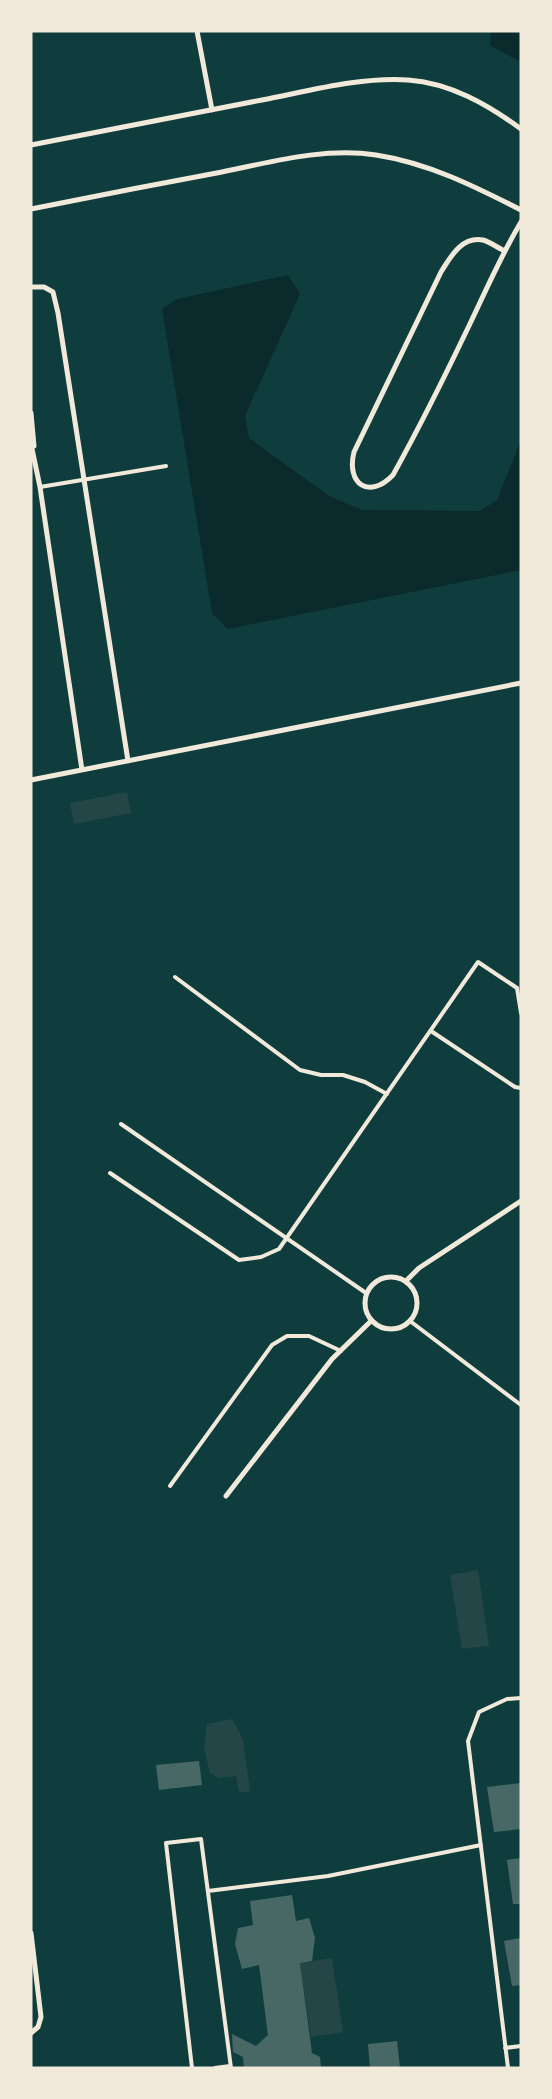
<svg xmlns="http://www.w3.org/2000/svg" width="552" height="2099" viewBox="0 0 552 2099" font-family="'IBM Plex Serif',serif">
	<rect width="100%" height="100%" fill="#0f3d3e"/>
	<path fill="#244646" d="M127,792L131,813L74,824L70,803Z
		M478,1570L489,1646L462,1649L450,1575Z
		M232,1719L243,1739L250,1791L239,1793L236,1776L219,1778L210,1773L204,1748L207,1724Z
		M332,1958L343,2032L311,2037L300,1963Z"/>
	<path fill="#0a2a2b" d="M491,31H521V62L490,46Z
		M288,275L300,294L245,416L249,438L329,496L362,510L480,511L497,500L521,440V570L228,629L212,613L162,309L177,299Z"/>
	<path fill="#486865" d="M199,1761L202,1785L159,1790L156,1765Z
		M521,1783V1829L494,1832L487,1787Z
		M521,1858V1904H513L507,1860Z
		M292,1895L296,1921L309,1918L315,1938L312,1961L300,1963L312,2053L320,2057L321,2068H244L243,2057L233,2052L232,2034L256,2046L268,2035L259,1965L242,1969L235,1944L238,1928L253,1925L250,1901Z
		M521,1938V1985L512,1986L504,1941Z
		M397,2041L400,2068H370L368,2044Z"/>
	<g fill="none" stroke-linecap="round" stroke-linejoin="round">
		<path stroke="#f1e9da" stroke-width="4" d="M40,487L166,466
			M175,977L300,1070L321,1075H343L365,1082L387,1094
			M431,1031L515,1087L521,1088
			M121,1124L366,1293
			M110,1173L239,1260L261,1257L279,1249L478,962L517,988L521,1013
			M410,1321L521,1405
			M170,1486L272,1345L287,1336H309L341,1351
			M208,1891L328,1876L481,1845
			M505,2048L521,2046
			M192,2068L166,1843L201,1839L231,2068
			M215,2068L230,2066
			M508,2068L468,1741L479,1712L507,1699L521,1698"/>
		<path stroke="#f1e9da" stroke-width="5" d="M197,31L212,110
			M31,145C108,130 185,115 262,100C309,91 359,77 408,80C450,83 487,104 521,129
			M31,209C95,196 158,184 222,172C271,162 325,147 376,155C428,163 474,186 521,210
			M505,251C498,248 490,242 483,240C461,236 450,258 441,272L354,452C346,484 369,500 393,475C419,428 443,380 466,332C484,295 500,257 521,222
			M31,287H44L53,292L58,313L128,761
			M31,413L34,446
			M31,444L40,487L82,770
			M31,780L521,683
			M365 1303a26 26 0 1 1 52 0a26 26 0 1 1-52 0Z
			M406,1281L419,1268L521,1201
			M226,1496L332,1359L371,1321
			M31,1933L41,2017L38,2027L31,2033"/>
	</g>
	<rect width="552" height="2099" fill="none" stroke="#f1e9da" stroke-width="65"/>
</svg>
